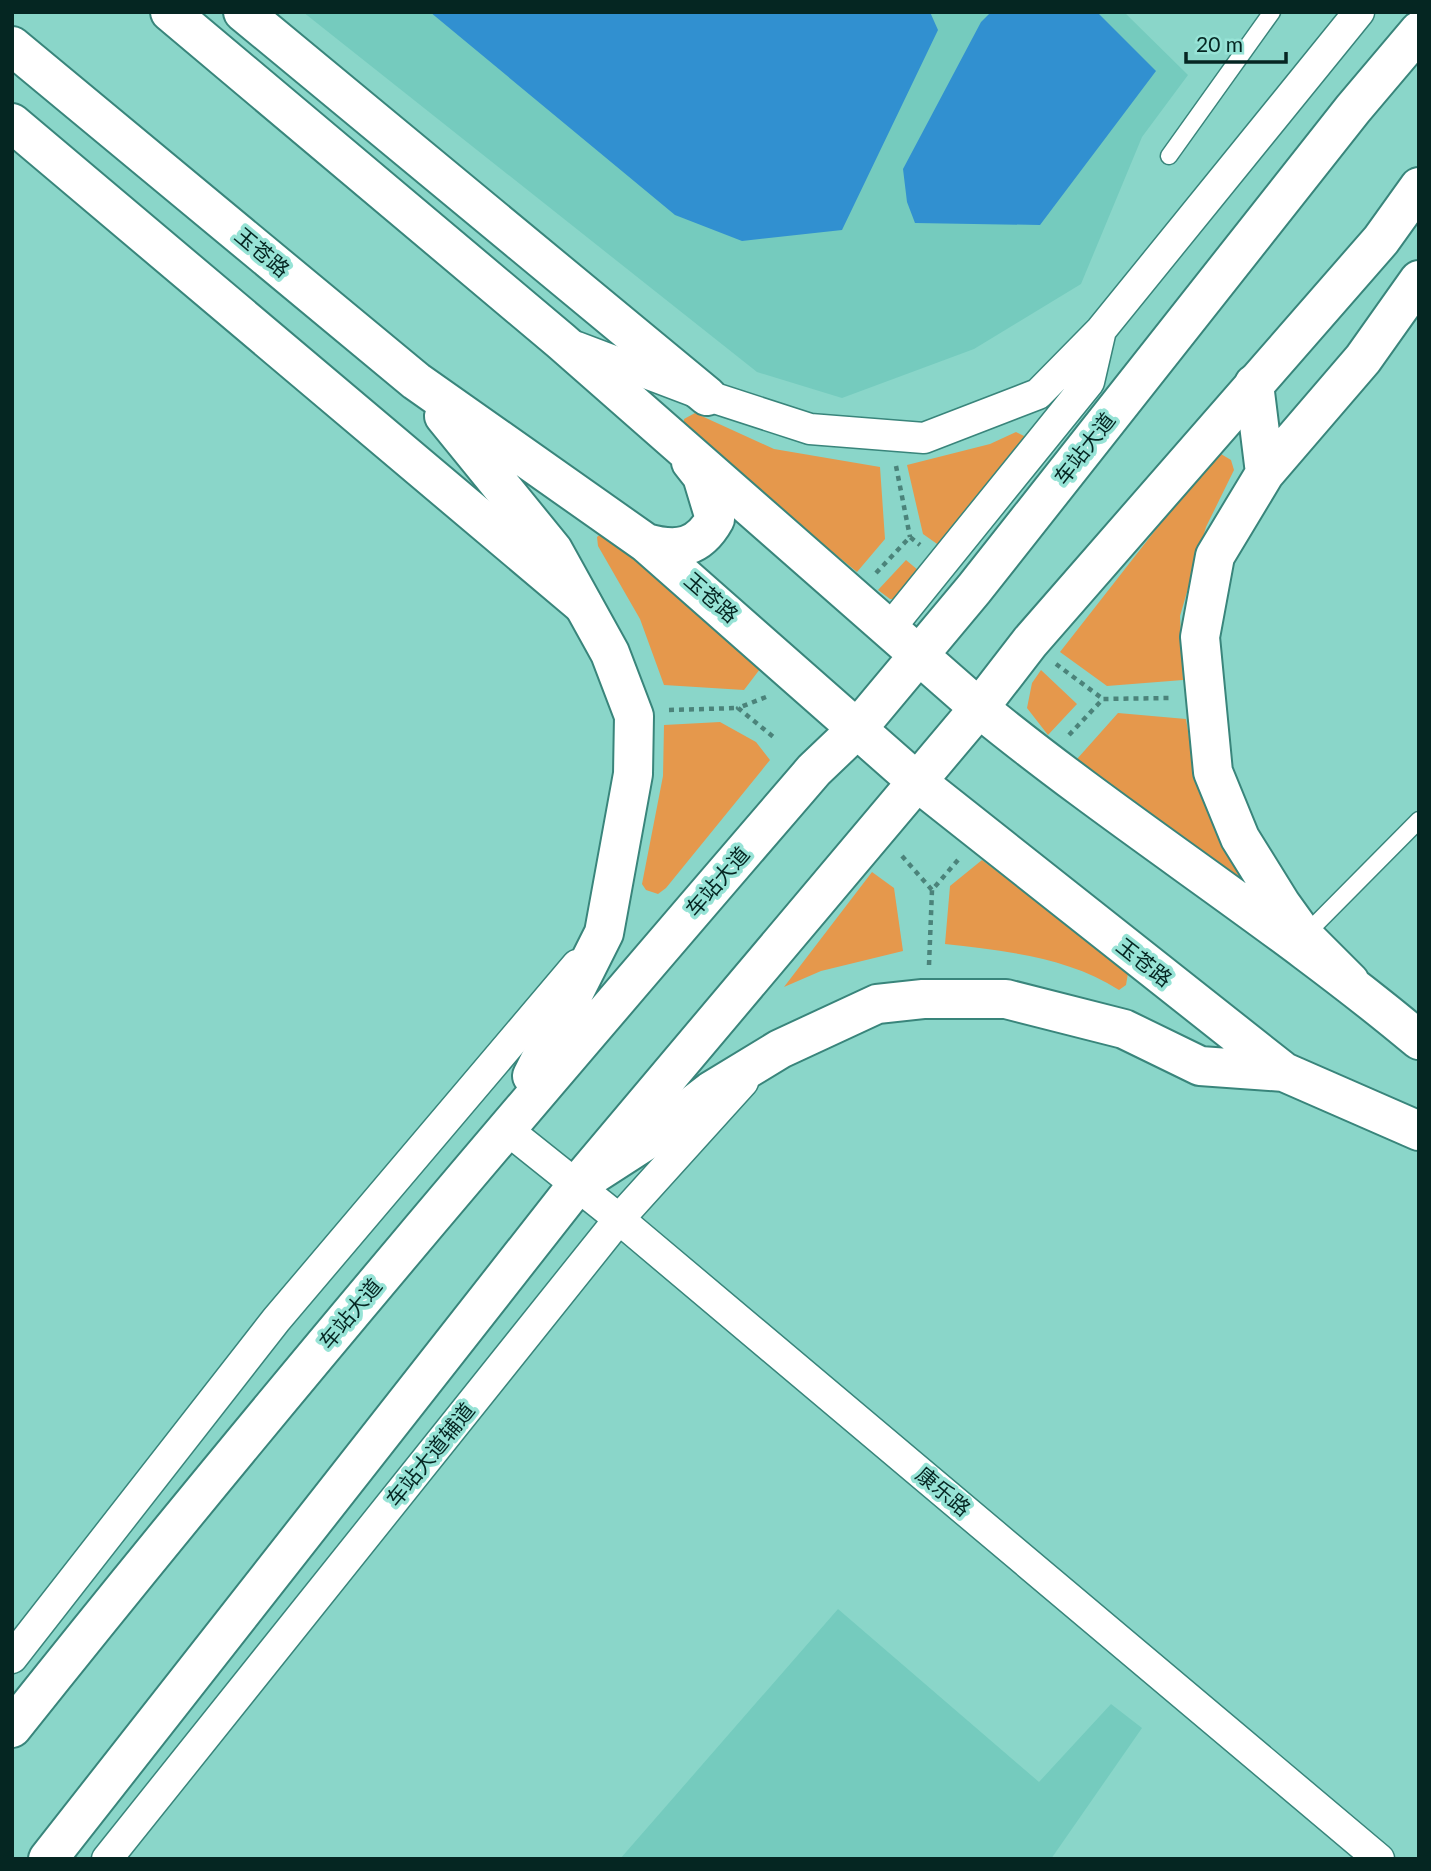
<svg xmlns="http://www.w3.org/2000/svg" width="1431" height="1871" viewBox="0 0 1431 1871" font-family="Lato,'Noto Sans SC',sans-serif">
	<rect width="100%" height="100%" fill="#8ad6c9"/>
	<path fill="#75cbbe" d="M303,12H1124L1188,75L1142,137L1081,284L974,349L842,398L757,372Z
		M838,1609L1039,1782L1111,1704L1142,1728L1051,1859H620Z"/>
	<path fill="#e5984c" d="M695,413L774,449L880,467L885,539L857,572L684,431V419Z
		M1016,432L1026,437L940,546L923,534L907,465L990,444Z
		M1221,454L1231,460L1234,470L1206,527L1180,616L1183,680L1107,686L1060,652L1211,459Z
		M606,529L766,661L744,690L664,685L640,619L598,546L597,537Z
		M906,560L925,576L901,599H890L878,590Z
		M1041,670L1077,704L1048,735L1027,708L1032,683Z
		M1118,713L1186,719L1197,787L1221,845L1254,894L1237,898L1077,759Z
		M720,722L756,742L770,760L666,888L658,894L646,890L642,884L663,776L664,725Z
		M982,860L1117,961L1128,973L1126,985L1119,990C1068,957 1005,951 945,944L950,886Z
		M872,872L894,888L903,951L821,971L784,987Z"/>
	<path fill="#3190d0" d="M430,12H930L938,30L842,230L742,241L675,215Z
		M991,12H1097L1156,71L1040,225L915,223L907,202L903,169L981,22Z"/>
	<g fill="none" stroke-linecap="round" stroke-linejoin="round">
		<defs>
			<path id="lane" d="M1169,156L1272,12
				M1304,936L1419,820"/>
			<path id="street" d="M577,347L693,391L810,429L924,438L1038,394L1101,330L1359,12
				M890,628L1089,382L1101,330
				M505,1128L619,1219L1379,1859
				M12,1658L276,1320L577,965
				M107,1859L619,1219L743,1082"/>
			<path id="secondary" d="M243,12L707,396
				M12,123L583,605
				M1254,384L1265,473L1215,556L1200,637L1213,772L1240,838L1281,904L1304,936L1350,982
				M1265,473L1363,359L1419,280
				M979,708C1121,824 1278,922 1419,1040
				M915,780L1284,1072L1419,1131
				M588,1178L650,1138L711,1091L780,1049L877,1004L923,999H1006L1124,1029L1200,1066L1284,1072"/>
			<path id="primary" d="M170,12L561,341L979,708
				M12,46L416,381L646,543L915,780
				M444,416L553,550L610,653L634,716L633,774L604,933L532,1076
				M646,543C678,552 699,548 715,519L702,476L691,462
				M12,1728C271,1402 542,1086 814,770L857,729L974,589L1353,109L1419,31
				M48,1859L577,1185L979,708L1030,642L1381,240L1419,187"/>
		</defs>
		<use href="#lane" stroke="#39857b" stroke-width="19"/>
		<use href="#street" stroke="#39857b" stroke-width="33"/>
		<use href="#secondary" stroke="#39857b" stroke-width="42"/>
		<use href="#primary" stroke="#39857b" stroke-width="42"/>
		<path stroke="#4b837a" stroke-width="4.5" stroke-dasharray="5 5" stroke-linecap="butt" d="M896,466L910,537
			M876,573L910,537L920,545
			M1056,664L1103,699
			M766,697L738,708L776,739
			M669,710L738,708
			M1069,735L1103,699L1170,698
			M902,856L932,890L958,860
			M929,965L932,890"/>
		<use href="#lane" stroke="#fff" stroke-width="16"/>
		<use href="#street" stroke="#fff" stroke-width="30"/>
		<use href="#secondary" stroke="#fff" stroke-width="38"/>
		<use href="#primary" stroke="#fff" stroke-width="38"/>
	</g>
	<g text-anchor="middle" stroke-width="7" stroke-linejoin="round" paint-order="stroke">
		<g font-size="21" fill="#052622" stroke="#97e3d6">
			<text transform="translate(262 253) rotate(40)" y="7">玉苍路</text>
			<text transform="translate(1085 449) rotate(-52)" y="7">车站大道</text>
			<text transform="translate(711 598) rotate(41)" y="7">玉苍路</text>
			<text transform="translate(718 882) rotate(-49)" y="7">车站大道</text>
			<text transform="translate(1144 963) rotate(38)" y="7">玉苍路</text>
			<text transform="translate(351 1314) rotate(-50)" y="7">车站大道</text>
			<text transform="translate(431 1455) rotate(-51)" y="7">车站大道辅道</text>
			<text transform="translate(943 1492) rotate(40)" y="7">康乐路</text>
		</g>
	</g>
	<rect width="1431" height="1871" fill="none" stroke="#052622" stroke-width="28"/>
	<path d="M1186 52v10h100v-10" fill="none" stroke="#052622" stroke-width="3.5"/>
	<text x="1196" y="52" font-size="21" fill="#052622" stroke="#97e3d6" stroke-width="5" paint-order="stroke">20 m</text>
</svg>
